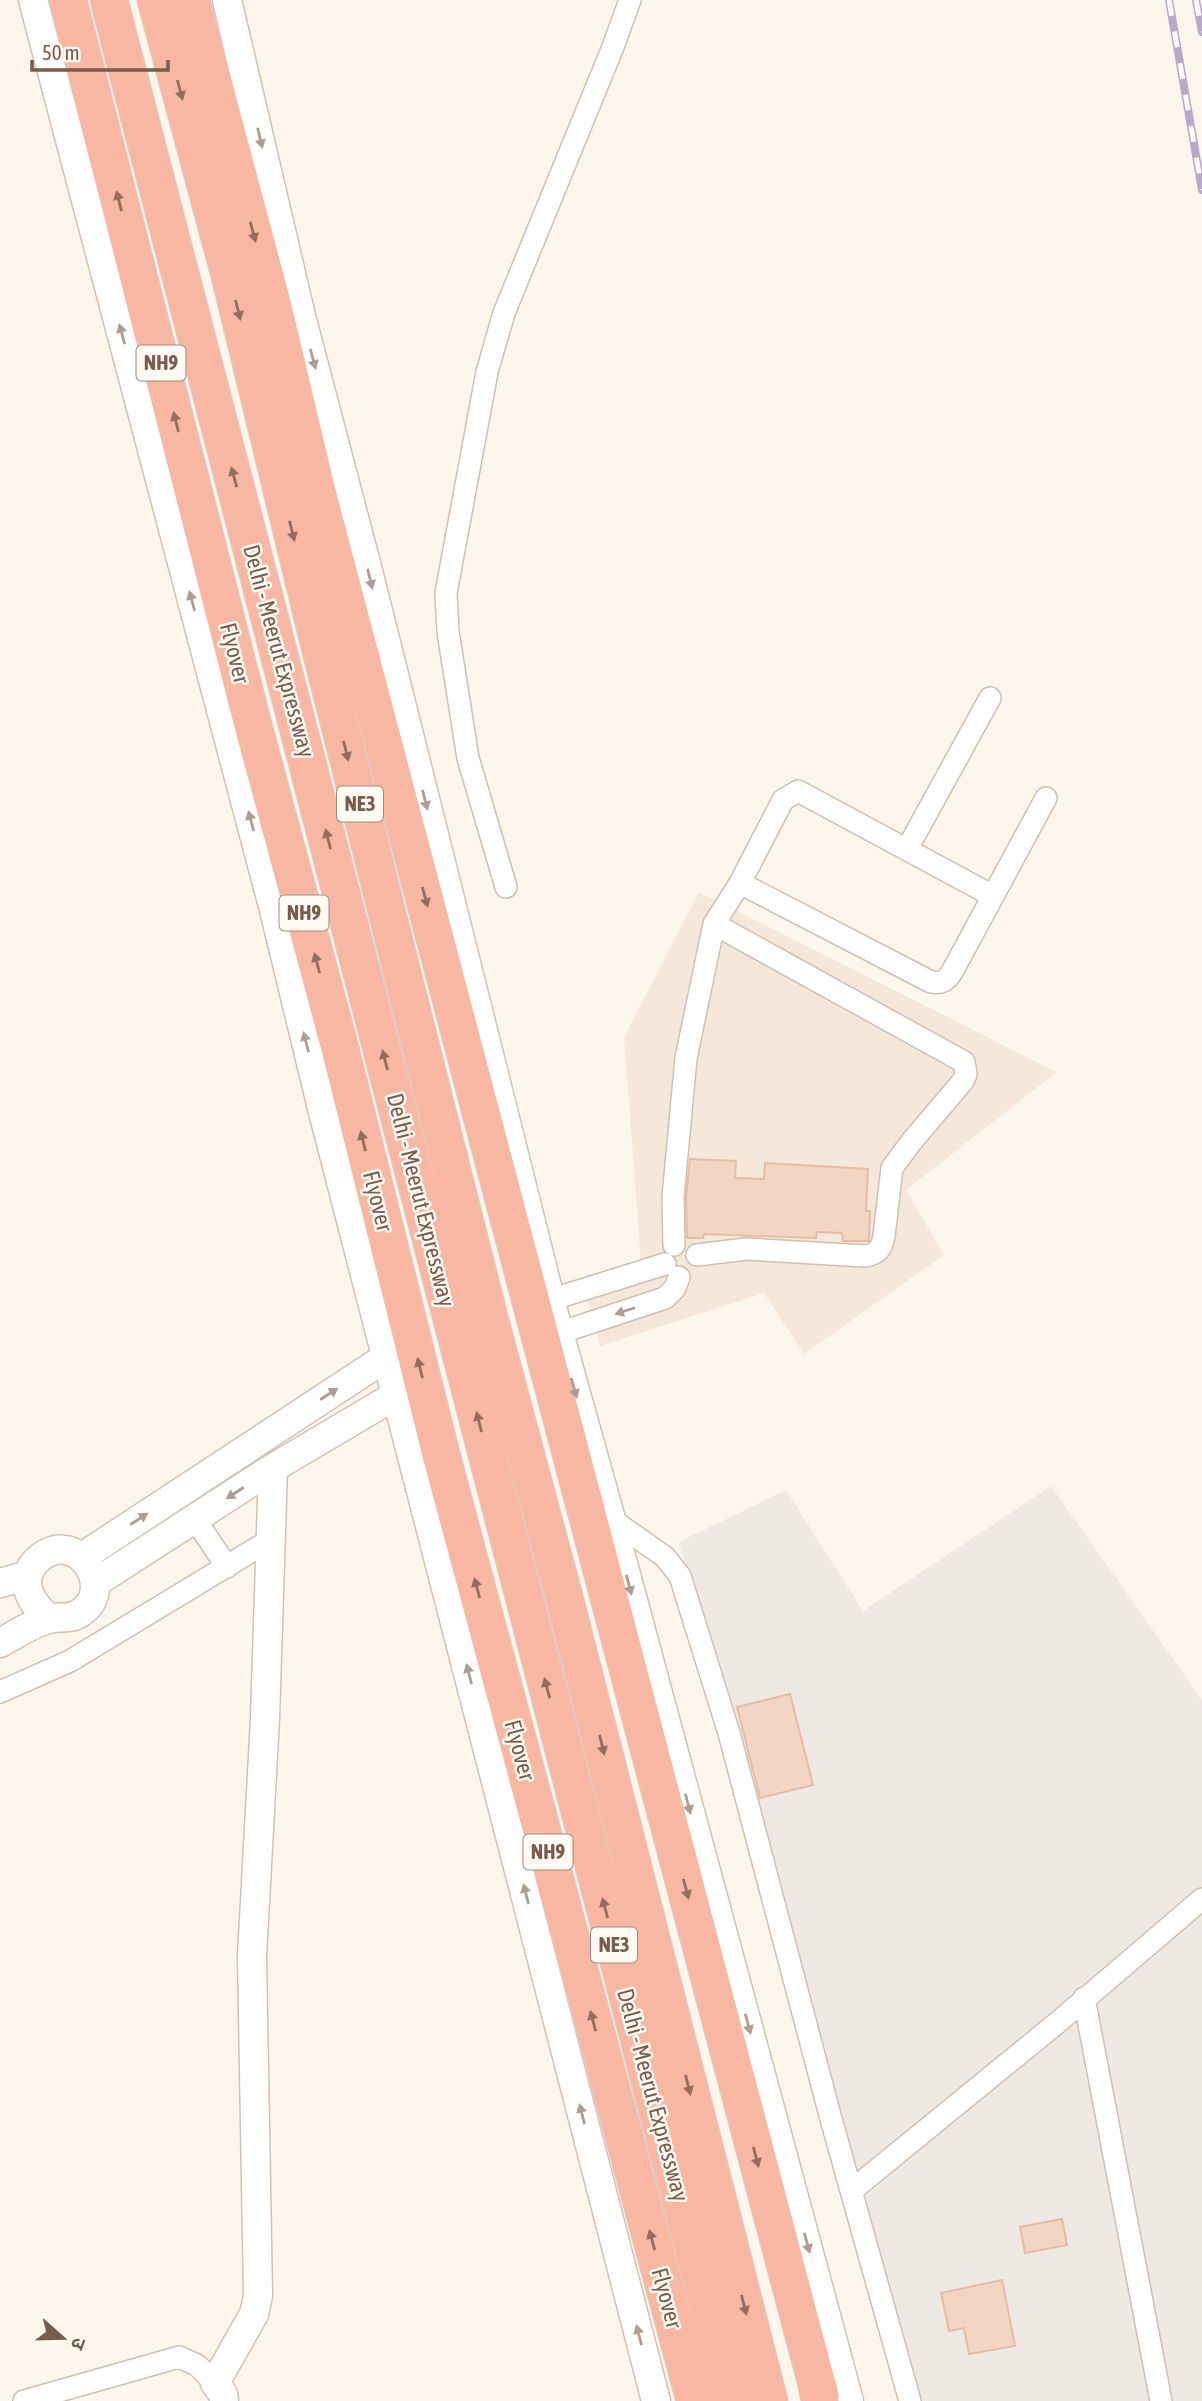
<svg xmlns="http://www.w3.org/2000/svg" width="1202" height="2401" viewBox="0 0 1202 2401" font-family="'Asap Condensed','Noto Sans Devanagari',sans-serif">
	<rect width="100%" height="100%" fill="#fdf6ec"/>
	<path fill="#f5e8da" d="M699,892L1057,1072L906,1190L944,1255L804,1354L764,1293L600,1346L582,1281L641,1262L624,1037Z"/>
	<path fill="#efe9e4" d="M1051,1486L1202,1700V2401H914L679,1542L786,1490L863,1611Z"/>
	<path fill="#f3d5c3" stroke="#e6bba3" stroke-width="2" d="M690,1159L736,1161L735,1178L764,1179L765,1163L868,1169L866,1211H870L869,1241H843L842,1233L817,1232L816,1238L704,1234L703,1238H687L686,1197Z
		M790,1694L813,1785L760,1798L737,1707Z
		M1062,2219L1067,2245L1025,2253L1020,2227Z
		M1002,2280L1015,2346L969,2354L964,2328L949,2331L941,2293Z"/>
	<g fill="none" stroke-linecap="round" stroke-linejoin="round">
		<defs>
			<path id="street" d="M907,849L990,698
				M740,883L931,982C942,984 946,981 952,972L1046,798
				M506,887L468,758L448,632L446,593L487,372L504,313L613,47L630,0
				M714,924L740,883L783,800L798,791L993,896
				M674,1245L673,1197L686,1058L714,924L964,1062L966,1074L963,1081L912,1141L892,1168L884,1236C882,1248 878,1254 865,1256L746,1249L697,1255
				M550,1300L665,1264
				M559,1333L665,1298L675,1288L679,1277
				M195,1519L227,1567
				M611,1519L665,1557L680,1576L729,1733L831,2119L910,2401
				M0,1692L70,1661L270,1540
				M1084,1998L1161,2401
				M851,2191L1057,2023L1202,1899
				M24,2401L179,2357L197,2365L215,2383"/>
			<path id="secondary" d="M33,0L274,910L322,1108L656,2401
				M227,0L301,316L367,567L556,1322L611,1519L849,2401
				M82,1557L388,1356
				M0,1583L28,1575
				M95,1583L273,1468L398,1394
				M0,1643C15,1635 32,1623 49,1619C59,1616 70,1620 80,1613C117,1589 78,1530 42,1556C15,1576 29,1602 49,1618
				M224,2401L223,2394L215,2383L254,2314L258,2296L252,1956L265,1719L273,1468"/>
			<path id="highway" d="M68,0L253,725L340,1048L442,1458L695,2401
				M109,0L733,2401
				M156,0L230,276L319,643L490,1321L567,1608L769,2401
				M191,0L272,303L317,492L817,2385"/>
		</defs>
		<use href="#street" stroke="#d1beb0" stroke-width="24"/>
		<use href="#secondary" stroke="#d6c0b0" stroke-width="31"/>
		<use href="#highway" stroke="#dad1cd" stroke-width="39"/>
		<use href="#street" stroke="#fff" stroke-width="21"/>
		<use href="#secondary" stroke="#fff" stroke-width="28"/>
		<use href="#highway" stroke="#f7b7a3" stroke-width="37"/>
		<defs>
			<path id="rail" d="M1169,0L1202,190
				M1196,0L1202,32"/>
		</defs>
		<use href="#rail" stroke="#b9a8c9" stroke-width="8"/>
		<use href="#rail" stroke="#fffaf3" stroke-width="5" stroke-dasharray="16" stroke-linecap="butt"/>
		<defs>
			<path id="highway-bridge" d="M817,2385L820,2401"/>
		</defs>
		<use href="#highway-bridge" stroke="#dad1cd" stroke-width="39" stroke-linecap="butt"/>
		<use href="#highway-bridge" stroke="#f7b7a3" stroke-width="37"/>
	</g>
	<defs><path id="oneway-solid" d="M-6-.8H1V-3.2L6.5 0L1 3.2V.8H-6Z" transform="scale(1.75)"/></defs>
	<g fill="#936e5e">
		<use href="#oneway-solid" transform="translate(180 90) rotate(75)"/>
		<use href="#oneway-solid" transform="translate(119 201) rotate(-104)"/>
		<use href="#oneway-solid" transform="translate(253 232) rotate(75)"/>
		<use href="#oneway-solid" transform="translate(238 310) rotate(76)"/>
		<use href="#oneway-solid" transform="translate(176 422) rotate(-104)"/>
		<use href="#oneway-solid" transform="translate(234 477) rotate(-105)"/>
		<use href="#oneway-solid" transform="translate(292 531) rotate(76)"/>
		<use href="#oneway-solid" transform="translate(346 751) rotate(76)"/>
		<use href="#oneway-solid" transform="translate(328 839) rotate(-104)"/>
		<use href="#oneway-solid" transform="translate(425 897) rotate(75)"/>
		<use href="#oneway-solid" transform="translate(317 963) rotate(-105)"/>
		<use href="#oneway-solid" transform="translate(385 1060) rotate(-104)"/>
		<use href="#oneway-solid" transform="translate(363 1141) rotate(-104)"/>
		<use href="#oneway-solid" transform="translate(420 1368) rotate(-104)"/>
		<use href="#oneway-solid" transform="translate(479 1422) rotate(-104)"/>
		<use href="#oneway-solid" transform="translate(477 1588) rotate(-105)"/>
		<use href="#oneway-solid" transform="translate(547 1688) rotate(-105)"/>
		<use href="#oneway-solid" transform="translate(602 1745) rotate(76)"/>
		<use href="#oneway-solid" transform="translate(686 1889) rotate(75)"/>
		<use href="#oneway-solid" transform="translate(605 1908) rotate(-105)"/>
		<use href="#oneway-solid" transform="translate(593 2021) rotate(-105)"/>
		<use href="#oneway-solid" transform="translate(688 2085) rotate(76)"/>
		<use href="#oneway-solid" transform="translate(756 2157) rotate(75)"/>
		<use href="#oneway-solid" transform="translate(652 2240) rotate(-105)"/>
		<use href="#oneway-solid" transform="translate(744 2305) rotate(76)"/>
	</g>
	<g fill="#af9d94">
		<use href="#oneway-solid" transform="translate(260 138) rotate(77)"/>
		<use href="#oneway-solid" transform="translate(122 334) rotate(-105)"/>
		<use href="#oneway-solid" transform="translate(313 359) rotate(75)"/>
		<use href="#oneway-solid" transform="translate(370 579) rotate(76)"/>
		<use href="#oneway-solid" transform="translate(192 601) rotate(-105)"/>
		<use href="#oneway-solid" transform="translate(425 800) rotate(76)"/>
		<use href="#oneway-solid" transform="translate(251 821) rotate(-105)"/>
		<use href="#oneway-solid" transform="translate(306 1042) rotate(-104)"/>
		<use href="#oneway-solid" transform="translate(625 1311) rotate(162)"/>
		<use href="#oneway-solid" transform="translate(574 1388) rotate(74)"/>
		<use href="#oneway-solid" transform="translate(329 1394) rotate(-33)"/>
		<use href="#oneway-solid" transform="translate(235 1493) rotate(147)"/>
		<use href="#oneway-solid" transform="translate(139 1519) rotate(-33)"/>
		<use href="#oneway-solid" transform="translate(629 1585) rotate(75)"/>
		<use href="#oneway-solid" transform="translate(469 1674) rotate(-104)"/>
		<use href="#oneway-solid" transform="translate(688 1804) rotate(75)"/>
		<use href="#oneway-solid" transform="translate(526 1894) rotate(-104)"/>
		<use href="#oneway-solid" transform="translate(748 2024) rotate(75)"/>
		<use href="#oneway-solid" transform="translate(582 2114) rotate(-104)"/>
		<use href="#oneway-solid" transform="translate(807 2243) rotate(75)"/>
		<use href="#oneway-solid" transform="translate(639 2335) rotate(-104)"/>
	</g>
	<g text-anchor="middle" stroke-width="5" stroke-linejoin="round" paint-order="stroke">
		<g fill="#fffaf3" stroke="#a28b7f" stroke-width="2">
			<rect x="136.5" y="345.5" width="49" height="35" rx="5"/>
			<rect x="337" y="786.5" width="46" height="35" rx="5"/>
			<rect x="279.5" y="895.5" width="49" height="35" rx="5"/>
			<rect x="523.5" y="1834.5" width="49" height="35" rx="5"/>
			<rect x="591" y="1927.5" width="46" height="35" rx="5"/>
		</g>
		<g font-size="21" font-weight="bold" fill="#7a5c4d">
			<text x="161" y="370">NH9</text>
			<text x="360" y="811">NE3</text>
			<text x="304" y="920">NH9</text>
			<text x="548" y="1859">NH9</text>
			<text x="614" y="1952">NE3</text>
		</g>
		<g font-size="23" fill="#7a5c4d" stroke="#fffaf3">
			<text transform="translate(279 651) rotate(75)" y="8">Delhi - Meerut Expressway</text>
			<text transform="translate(235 653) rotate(76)" y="8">Flyover</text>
			<text transform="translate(421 1200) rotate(76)" y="8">Delhi - Meerut Expressway</text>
			<text transform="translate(378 1201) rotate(76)" y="8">Flyover</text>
			<text transform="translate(520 1750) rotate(75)" y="8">Flyover</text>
			<text transform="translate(653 2095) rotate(75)" y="8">Delhi - Meerut Expressway</text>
			<text transform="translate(667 2298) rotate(75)" y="8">Flyover</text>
		</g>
	</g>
	<g transform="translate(63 2338) rotate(110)" stroke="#fffaf3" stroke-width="5" paint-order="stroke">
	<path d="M0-5L12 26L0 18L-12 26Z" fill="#7a5c4d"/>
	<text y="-10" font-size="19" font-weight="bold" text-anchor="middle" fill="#7a5c4d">उ</text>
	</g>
	<path d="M32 60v10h136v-10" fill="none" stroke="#7a5c4d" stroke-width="3.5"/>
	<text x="42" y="60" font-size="21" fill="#7a5c4d" stroke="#fffaf3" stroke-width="5" paint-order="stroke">50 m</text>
</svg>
